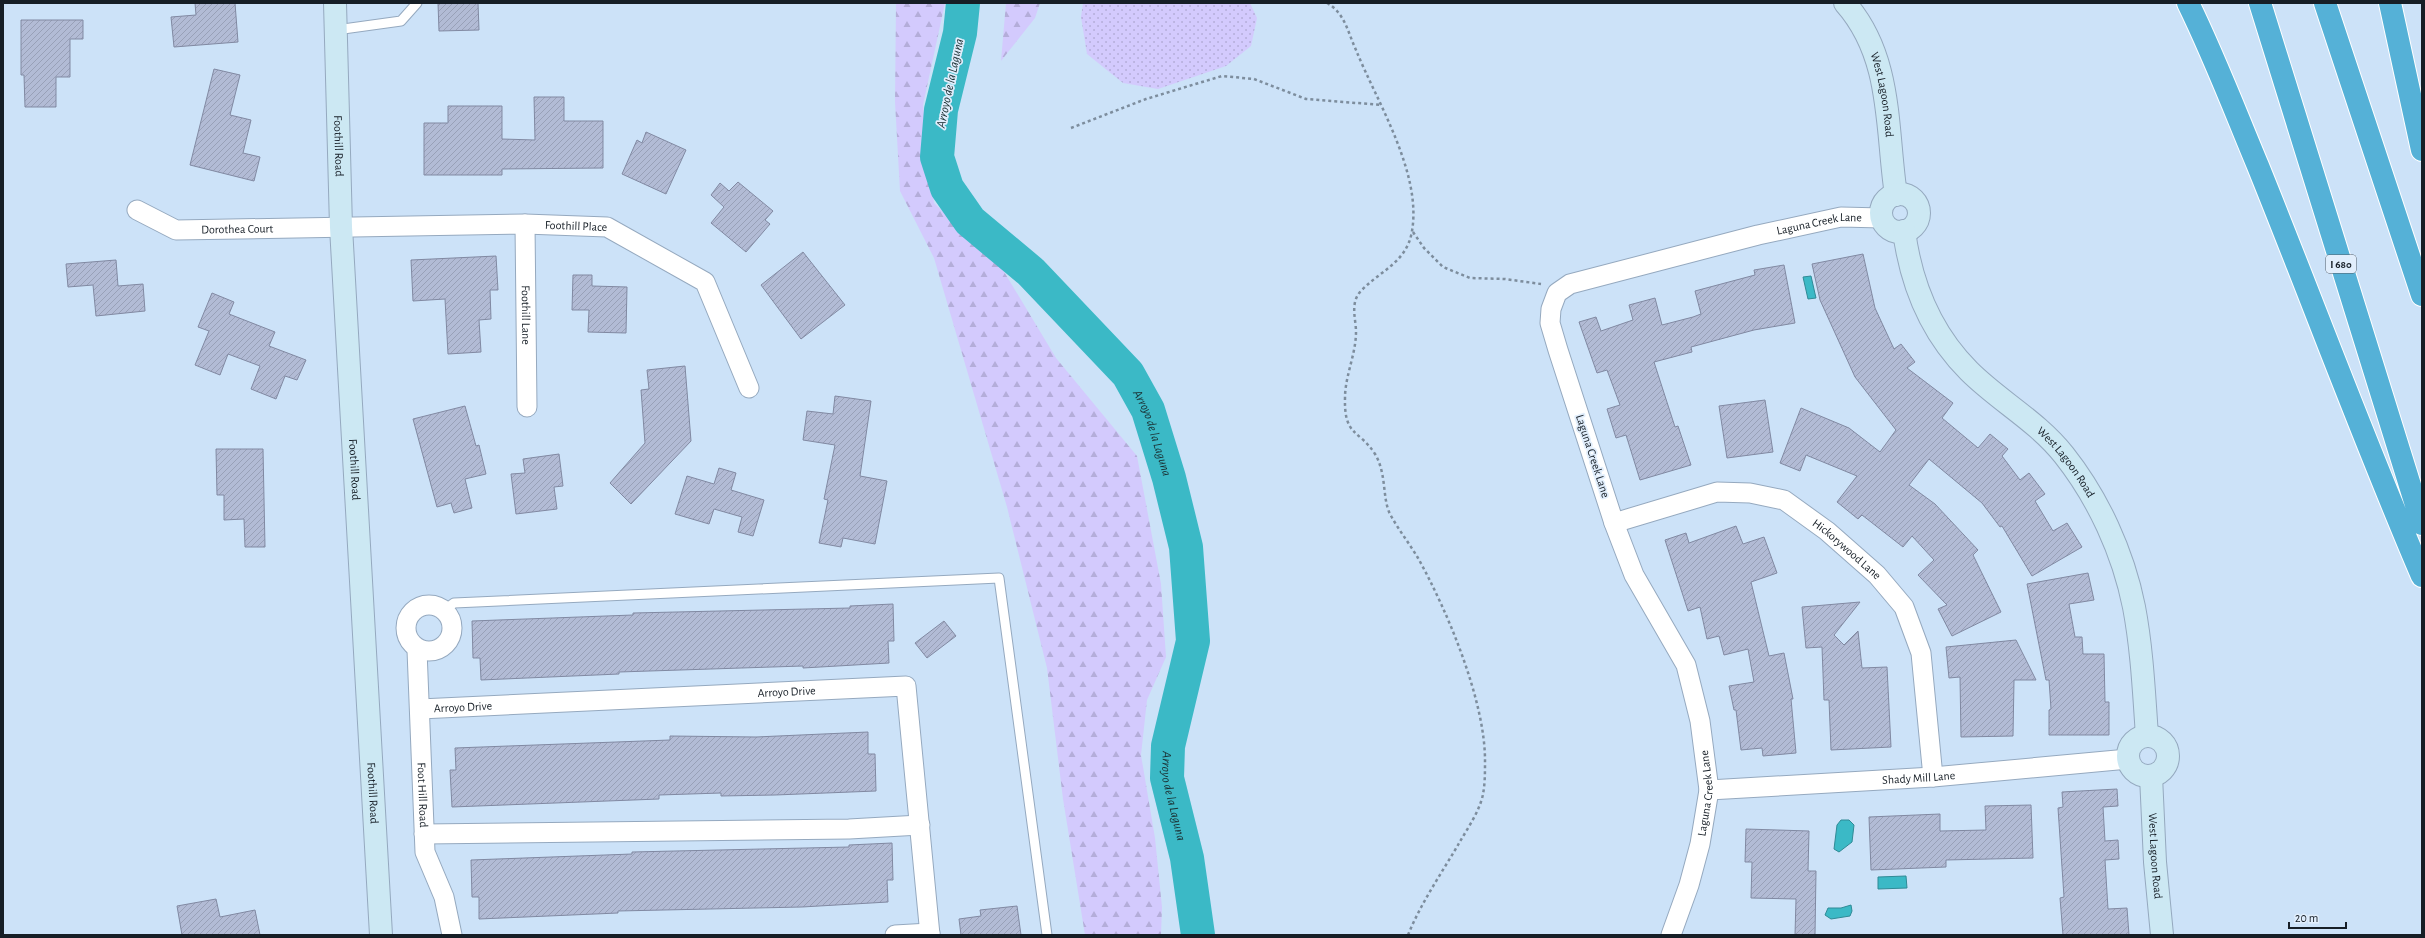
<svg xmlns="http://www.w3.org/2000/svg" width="2425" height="938" viewBox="0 0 2425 938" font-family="'Alegreya Sans',sans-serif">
	<defs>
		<pattern id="forest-firs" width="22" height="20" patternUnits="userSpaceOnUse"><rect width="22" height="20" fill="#d3cafd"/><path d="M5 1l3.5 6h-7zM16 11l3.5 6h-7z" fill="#b4add9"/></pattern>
		<pattern id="park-dots" width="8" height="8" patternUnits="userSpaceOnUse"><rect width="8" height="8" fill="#d3cafd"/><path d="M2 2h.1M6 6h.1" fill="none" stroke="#b4add9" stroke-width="1.8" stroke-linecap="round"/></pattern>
		<pattern id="building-hatch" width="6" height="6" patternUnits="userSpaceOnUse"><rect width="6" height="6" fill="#b2bbd5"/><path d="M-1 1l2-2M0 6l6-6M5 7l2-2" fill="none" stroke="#98a0b7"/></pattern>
	</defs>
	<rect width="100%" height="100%" fill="#cce2f8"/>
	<path fill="url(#forest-firs)" d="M896,3H945L923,105L934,203L1003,270L1056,358L1137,456L1161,584L1166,657L1147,700L1141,755L1155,838L1162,907L1161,935H1085L1063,799L1047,668L1007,507L934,258L900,191L895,102Z
		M1006,3H1040L1035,18L1001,61Z"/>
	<path fill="url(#park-dots)" d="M1083,3H1250L1257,18L1251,46L1226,66L1158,89L1123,83L1087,54L1081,17Z"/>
	<path fill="#3bb9c6" stroke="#308a96" d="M1811,276L1816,298L1808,299L1803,277Z
		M1841,820H1849L1854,825L1852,842L1839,852L1834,849L1837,825Z
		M1906,876L1907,888L1878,889V877Z
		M1851,905L1852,911L1850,916L1831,919L1825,915L1828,908H1841Z"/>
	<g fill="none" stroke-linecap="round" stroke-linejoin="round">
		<path stroke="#3bb9c6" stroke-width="34" id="s1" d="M963,3L960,33L941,110L937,157L947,188L970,221L1031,272L1128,374L1148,410L1169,478L1186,547L1193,641L1168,746L1167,778L1187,858L1198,935"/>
	</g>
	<path fill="url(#building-hatch)" stroke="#8189a2" d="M195,3H235L238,42L174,47L171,17L196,15Z
		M438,3H478L479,30L439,31Z
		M21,20H83V39H70V77H56V107H25L24,75H21Z
		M214,69L240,75L230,115L251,120L243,153L260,157L254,181L190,165Z
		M534,97H564V121H603V168L502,169V175H424V123H448V106H502V139L535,140Z
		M646,132L686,150L666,194L622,174L637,140L642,143Z
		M738,182L773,211L765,220L770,224L746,252L711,223L724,207L711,195L720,183L729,191Z
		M803,252L845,305L801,339L761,285Z
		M1863,254L1875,308L1894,349L1901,344L1915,362L1907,368L1953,403L1942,418L1978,448L1990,434L2008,449L2002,456L2020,480L2029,473L2045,494L2035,501L2053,531L2067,523L2082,547L2032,576L2002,526L2000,527L1982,503L1929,459L1909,485L1935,504L1978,550L1973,555L2001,612L1952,636L1938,609L1947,605L1918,575L1934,560L1912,536L1903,547L1862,515L1858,519L1837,502L1857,476L1806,455L1800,471L1780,463L1801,408L1849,428L1880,452L1896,430L1855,377L1820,300L1812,264Z
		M496,256L498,290H490L491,319L479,320L481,352L448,354L445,299L413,301L411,260Z
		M116,260L118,286L143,284L145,311L96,316L93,285L68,287L66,264Z
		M1784,265L1795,323L1754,330L1691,347L1692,352L1654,362L1675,427L1678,426L1691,465L1640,480L1626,435L1616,438L1607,409L1620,405L1607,370L1597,373L1579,322L1596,317L1601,331L1633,320L1629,305L1655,298L1662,325L1693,317L1701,314L1695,291L1755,275L1754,270Z
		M573,275H592V286L627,287L626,333L588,332L589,310H572Z
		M212,293L234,302L229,314L275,332L269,346L306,360L297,380L285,376L276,399L251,389L260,366L228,354L220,375L195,365L209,331L198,327Z
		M685,366L691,441L631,504L610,483L645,443L641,390L649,389L647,370Z
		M835,396L871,401L860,476L887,481L875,544L843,538L841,547L819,543L828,500L824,499L835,445L803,440L807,411L833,414Z
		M1765,400L1773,452L1727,458L1719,406Z
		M465,406L476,446L479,445L486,474L465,479L472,508L454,513L451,503L437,507L413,419Z
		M216,449H263L265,547H245L244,519L224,520V495H217Z
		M559,454L563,486L554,487L557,509L516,514L511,474L525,473L523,459Z
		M719,468L736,473L731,490L764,500L753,536L738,532L742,517L714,509L709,524L675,514L687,476L714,484Z
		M1736,526L1743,544L1764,537L1777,573L1751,582L1769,656L1784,653L1793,699H1791L1796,753L1763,756L1762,748L1741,750L1736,710H1734L1729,686L1754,682L1748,649L1724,655L1719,636L1707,639L1700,607L1688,611L1665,540L1686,533L1689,543Z
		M2088,573L2094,600L2069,604L2075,637H2082L2083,654H2104L2105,702H2109V735H2049V710L2051,709L2049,680H2046L2027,584Z
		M1860,602L1834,635L1844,645L1858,631L1862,668L1887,667L1891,747L1831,750L1829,700H1824L1822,647L1806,648L1802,607Z
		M893,604L894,641H888L889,663L803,668V666L619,672V674L481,680L480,658H473L472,621L633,615V613L850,608V606Z
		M944,621L956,636L927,658L915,643Z
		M2016,640L2036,680H2014L2013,736L1961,737L1960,677L1949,678L1946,647Z
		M868,732V754H875L876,791L775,795L721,796V793L659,795V799L452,807L450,770H456L455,748L670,740V736L756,737Z
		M2117,789L2118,806L2103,807L2105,841L2118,840L2119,859L2105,860L2108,909L2127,908L2129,935H2063L2060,898L2064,897L2058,808L2063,807L2062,792Z
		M2031,805L2033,858L1946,860V867L1871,870L1869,817L1940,814V831L1986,830L1985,806Z
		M1746,829L1809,831L1808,871H1816L1815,935H1795L1796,899L1751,898L1752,862H1745Z
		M892,843L893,880H887L888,902L802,907L618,911V913L479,919V897H472L471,860L632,854V852L849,847V845Z
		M216,899L220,917L255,910L260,935H182L177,906Z
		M1017,906L1021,935H961L959,919L981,916L980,910Z"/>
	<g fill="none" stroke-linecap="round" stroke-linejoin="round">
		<defs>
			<path id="lane" d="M336,30L401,21L417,3
				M443,611L454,603L999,578L1047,935"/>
			<g id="street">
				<path id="s2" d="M137,210L176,230L525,224L607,227L705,282L749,388"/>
				<path id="s3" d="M525,224L527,407"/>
				<path id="s4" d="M1614,523L1717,492L1750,493L1784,500L1827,531L1877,575L1904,607L1921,653L1933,777"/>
				<circle cx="429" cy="628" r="23"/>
				<path id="s5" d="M417,650L425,852L444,897L452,935"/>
				<path id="s6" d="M420,709L906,686L930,935"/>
				<path id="s7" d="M1709,790L1933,777L2128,759"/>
				<path d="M424,834L849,829L920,825"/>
				<path d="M895,935L930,933"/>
				<path id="s8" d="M1671,935L1689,885L1700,844L1709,790L1700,721L1686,665L1634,575L1614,523L1558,350L1550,323L1551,309L1557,293L1570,284L1758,235L1841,217L1882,218"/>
			</g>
			<g id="secondary">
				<path id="s9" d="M335,3L341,227L381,935"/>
				<path id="s10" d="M1845,3C1893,57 1886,129 1896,195"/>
				<circle cx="1900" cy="213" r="19"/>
				<path id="s11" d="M1904,231C1911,284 1931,333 1969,371C1999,401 2037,421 2064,455C2098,498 2123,552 2134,607C2142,649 2144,693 2147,736"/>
				<circle cx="2148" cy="756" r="20"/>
				<path id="s12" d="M2151,776L2155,862L2162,935"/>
			</g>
			<path id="highway" d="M2188,3C2214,56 2235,111 2258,166C2313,302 2364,441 2422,576
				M2260,3L2422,524
				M2325,3L2422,295
				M2390,3L2422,150"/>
		</defs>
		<use href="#lane" stroke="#95a9bf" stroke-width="11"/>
		<use href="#street" stroke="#95a9bf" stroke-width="21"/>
		<use href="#secondary" stroke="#95a9bf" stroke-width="24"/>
		<use href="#highway" stroke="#fff" stroke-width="24"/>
		<path stroke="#7d8d9d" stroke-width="2.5" stroke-dasharray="3 3" stroke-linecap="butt" d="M1327,3C1345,13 1348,33 1356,50C1377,102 1422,173 1412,231C1407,263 1379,271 1360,292C1350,304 1356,319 1356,332C1356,354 1345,376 1345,398C1344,437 1359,429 1375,454C1387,474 1382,498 1390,514C1398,529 1409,543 1418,558C1447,610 1486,702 1485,763C1485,772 1485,784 1483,794C1480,811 1467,829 1458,845C1441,874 1421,903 1408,935
			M1071,128L1146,99L1222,76L1254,79L1306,99L1382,105
			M1413,232L1424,248L1443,267L1470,278L1505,279L1541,284"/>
		<use href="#lane" stroke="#fff" stroke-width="9"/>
		<use href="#street" stroke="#fff" stroke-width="19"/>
		<use href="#secondary" stroke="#cce8f3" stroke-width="22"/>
		<use href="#highway" stroke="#55b1d7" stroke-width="22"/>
	</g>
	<g text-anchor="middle" stroke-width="3.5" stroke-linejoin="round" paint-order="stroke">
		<rect fill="#e1eefc" stroke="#535c66" stroke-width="1" x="2326" y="255" width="30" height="18" rx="3"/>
		<g font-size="11" font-weight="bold" fill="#161e26">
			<text x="2341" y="268">I 680</text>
		</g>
		<g font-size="12" fill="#161e26" stroke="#e1eefc">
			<text dy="4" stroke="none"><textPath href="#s10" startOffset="101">West Lagoon Road</textPath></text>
			<text dy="4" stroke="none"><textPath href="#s9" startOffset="143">Foothill Road</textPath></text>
			<text dy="4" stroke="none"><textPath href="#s8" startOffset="951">Laguna Creek Lane</textPath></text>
			<text dy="4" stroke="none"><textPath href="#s2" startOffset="444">Foothill Place</textPath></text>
			<text dy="4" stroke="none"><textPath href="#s2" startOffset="105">Dorothea Court</textPath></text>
			<text dy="4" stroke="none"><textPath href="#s3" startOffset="91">Foothill Lane</textPath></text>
			<text transform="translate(1593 456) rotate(72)" y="4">Laguna Creek Lane</text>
			<text dy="4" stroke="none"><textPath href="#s11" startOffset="291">West Lagoon Road</textPath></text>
			<text dy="4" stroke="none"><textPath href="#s9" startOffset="467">Foothill Road</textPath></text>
			<text dy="4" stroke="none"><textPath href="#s4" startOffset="255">Hickorywood Lane</textPath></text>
			<text dy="4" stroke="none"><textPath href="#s6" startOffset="367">Arroyo Drive</textPath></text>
			<text dy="4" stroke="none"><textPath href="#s6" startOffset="43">Arroyo Drive</textPath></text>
			<text dy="4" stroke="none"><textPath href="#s7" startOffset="210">Shady Mill Lane</textPath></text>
			<text dy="4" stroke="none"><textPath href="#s9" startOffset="791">Foothill Road</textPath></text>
			<text dy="4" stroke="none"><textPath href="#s8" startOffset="147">Laguna Creek Lane</textPath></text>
			<text dy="4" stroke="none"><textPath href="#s5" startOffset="145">Foot Hill Road</textPath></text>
			<text dy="4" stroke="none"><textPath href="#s12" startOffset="80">West Lagoon Road</textPath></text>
		</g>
		<g font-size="13" font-style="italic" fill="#1b3033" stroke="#e1eefc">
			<text transform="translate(949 83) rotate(-78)" y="5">Arroyo de la Laguna</text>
			<text dy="5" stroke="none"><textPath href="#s1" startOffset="514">Arroyo de la Laguna</textPath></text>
			<text dy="5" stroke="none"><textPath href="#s1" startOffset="886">Arroyo de la Laguna</textPath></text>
		</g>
	</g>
	<rect width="2425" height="938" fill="none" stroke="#161e26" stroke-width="8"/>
	<path d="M2289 922v6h57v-6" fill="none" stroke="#161e26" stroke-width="2"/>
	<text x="2295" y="922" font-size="12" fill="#161e26" stroke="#e1eefc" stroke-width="3" paint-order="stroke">20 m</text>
</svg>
